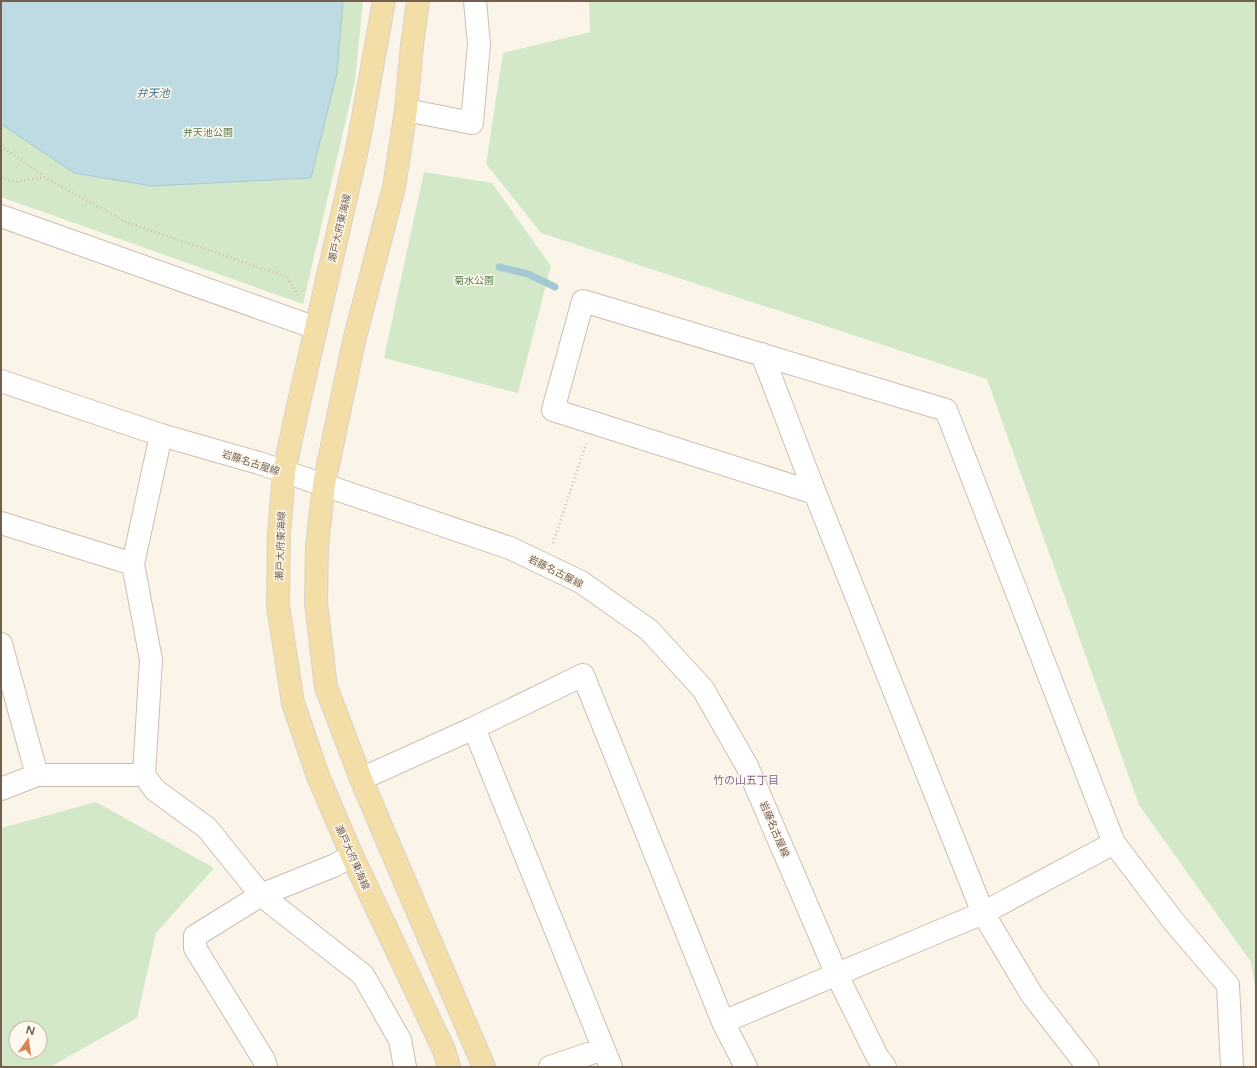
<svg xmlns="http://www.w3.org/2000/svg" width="1257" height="1068" viewBox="0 0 1257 1068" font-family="'Varela Round','Noto Sans JP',sans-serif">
	<rect width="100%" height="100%" fill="#fbf5e9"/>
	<path fill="#d2e8c8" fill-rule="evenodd" d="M1,1H363L355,81L303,304L1,197Z
		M589,1H1256V992L1251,962L1139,805L987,379L541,233L486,164L503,53L590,32Z
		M424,172L492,183L551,266L518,393L384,358Z
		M96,802L214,868L156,933L137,1018L50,1067H1V828ZM16,1028H40V1052H16Z"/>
	<path fill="#bedae3" stroke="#a5c9d4" d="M1,1H343L337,73L311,178L152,186L74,173L1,124Z"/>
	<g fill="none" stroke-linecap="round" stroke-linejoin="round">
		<path stroke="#a5c9d4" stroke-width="7" d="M499,267L528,274L555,287"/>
		<defs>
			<path id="minor" d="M406,110L472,123L479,44L475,1
				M1,216L316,328
				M762,354L815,493L983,913L1032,995L1088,1067
				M815,493L553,410L583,301L946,410L1114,843L1174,922L1228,985L1232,1067
				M1,523L133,564
				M1,644L37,775
				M474,728L611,1067
				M144,775L151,660L133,564L161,435
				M361,779L474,728L583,675L723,1022L746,1067
				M1,789L37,775H144L155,790L207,828L261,895L363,975L400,1040L405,1067
				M723,1022L983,913L1114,843
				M266,1067L264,1060L195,948V936L261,895L333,866L352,856
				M550,1067L603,1049"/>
			<path id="secondary" d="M1,381L161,435L259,463L510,548L581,582L649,630L703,689L747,766L837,975L877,1056L885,1067"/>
			<path id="primary" d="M384,1L358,145L297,411L284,472L279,533L278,606L293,703L318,776L352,856L444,1050L449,1067
				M418,1L412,45L406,110L394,187L354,341L324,484L317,546L316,603L326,687L361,779L484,1067"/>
		</defs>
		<use href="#minor" stroke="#ccbeaf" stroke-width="24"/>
		<use href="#secondary" stroke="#cfbfad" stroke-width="24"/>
		<use href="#primary" stroke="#d8d2cd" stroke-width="24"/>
		<path stroke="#d3bba5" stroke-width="2.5" stroke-dasharray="1 3" stroke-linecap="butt" d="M1,146L44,176
			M1,178L15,182L44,177L126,222L287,277L300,298
			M553,543L586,444"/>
		<use href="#minor" stroke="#fff" stroke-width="22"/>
		<use href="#secondary" stroke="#fff" stroke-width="22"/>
		<use href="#primary" stroke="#f4dea7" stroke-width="22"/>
	</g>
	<g text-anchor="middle" stroke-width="3" stroke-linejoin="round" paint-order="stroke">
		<g font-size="10" fill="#547d4a" stroke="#fef9ef">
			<text x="208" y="136">弁天池公園</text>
			<text x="474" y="284">菊水公園</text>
		</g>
		<g font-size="10" fill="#735f4e" stroke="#fef9ef">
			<text transform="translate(339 228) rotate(-77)" y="4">瀬戸大府東海線</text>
			<text transform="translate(251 462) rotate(18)" y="4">岩藤名古屋線</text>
			<text transform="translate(280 546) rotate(-88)" y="4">瀬戸大府東海線</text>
			<text transform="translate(556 571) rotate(27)" y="4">岩藤名古屋線</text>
			<text transform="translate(775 829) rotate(67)" y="4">岩藤名古屋線</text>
			<text transform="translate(353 857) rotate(66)" y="4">瀬戸大府東海線</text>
		</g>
		<g font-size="11" font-style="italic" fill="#4a7585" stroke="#fef9ef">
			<text x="153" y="97">弁天池</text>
		</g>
		<g font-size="11" fill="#85668f" stroke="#fef9ef">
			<text x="746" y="784">竹の山五丁目</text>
		</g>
	</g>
	<rect width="1257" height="1068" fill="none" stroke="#735f4e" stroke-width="4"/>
	<g transform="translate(28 1040) rotate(14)"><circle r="19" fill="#fef9ef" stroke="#c6bbaf"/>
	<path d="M0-3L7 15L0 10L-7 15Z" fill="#da8158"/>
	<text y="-6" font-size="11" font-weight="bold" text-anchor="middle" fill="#735f4e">N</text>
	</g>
</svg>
